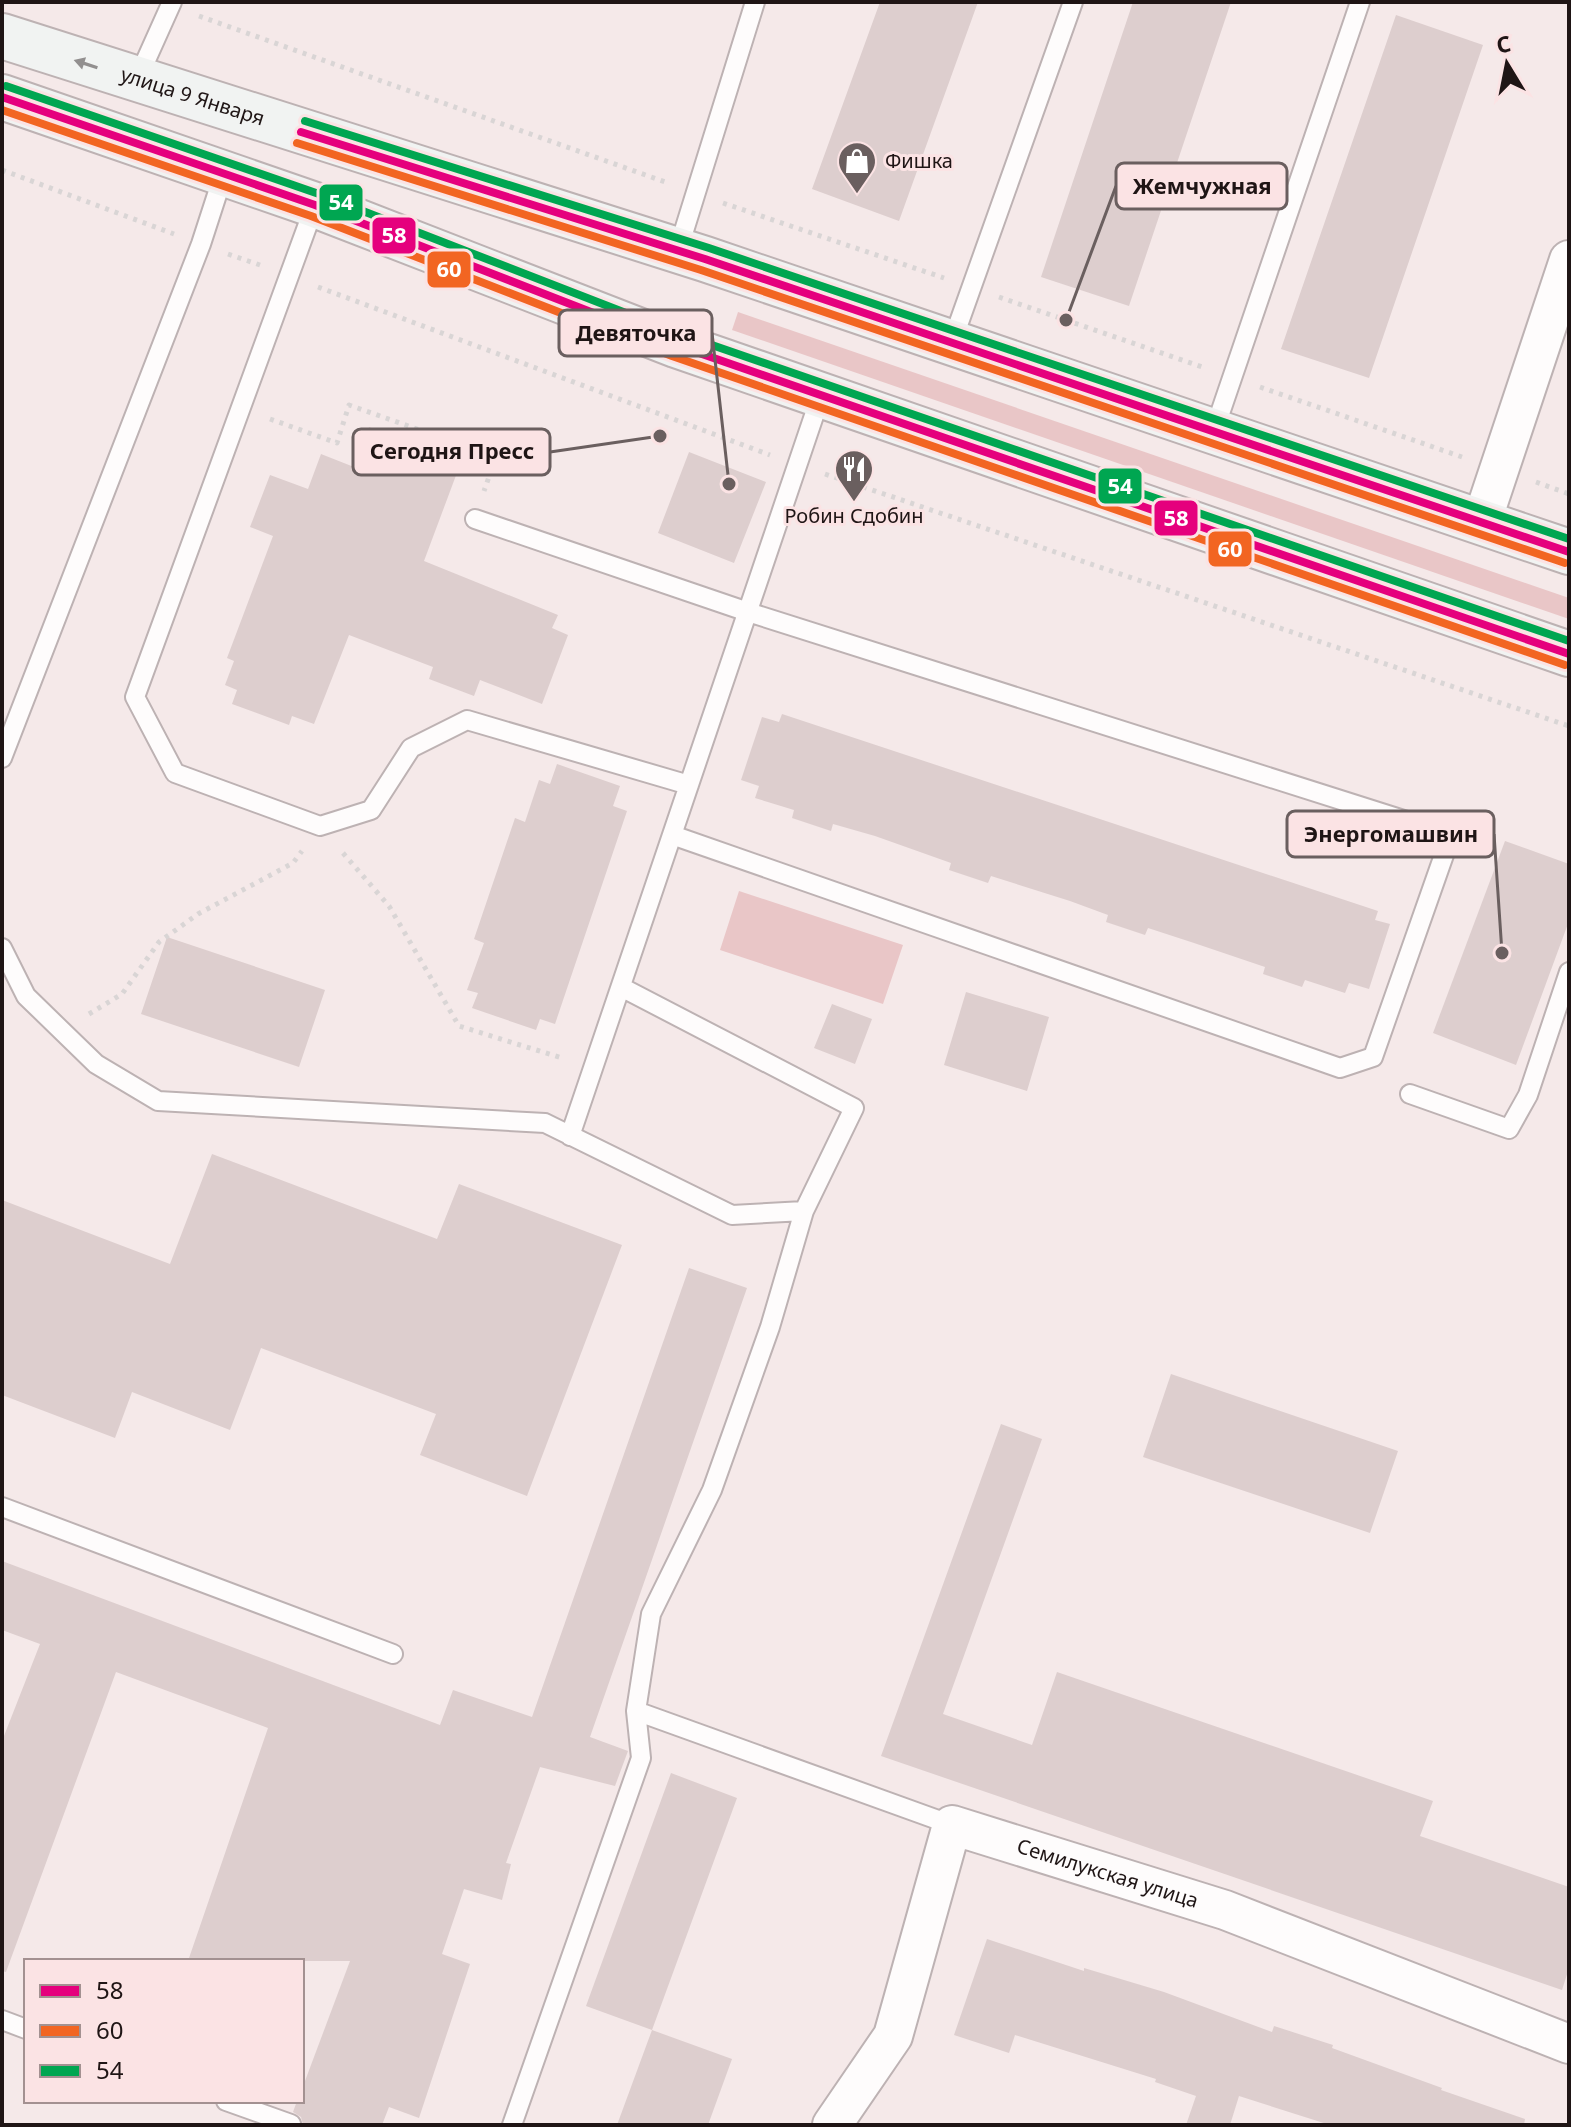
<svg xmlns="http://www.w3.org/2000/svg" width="1571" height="2127" viewBox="0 0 1571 2127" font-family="'Noto Sans',sans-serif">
	<rect width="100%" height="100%" fill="#f5e9e9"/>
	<path fill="#e9c6c7" d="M738,312L1569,598V619L732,330Z
		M739,891L903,945L883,1004L720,950Z"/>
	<path fill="#ddcece" d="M880,2H978L899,221L812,189Z
		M1133,2H1231L1129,306L1041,277Z
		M1396,15L1483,45L1369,378L1281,349Z
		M369,427L461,462L424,561L558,615L552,628L568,635L542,704L480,680L474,696L429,679L433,667L349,635L314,724L292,716L289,725L232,704L237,690L225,685L234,661L227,658L273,536L250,527L270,475L308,489L321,454L354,467Z
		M689,452L766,482L734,563L658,533Z
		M782,714L1378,911L1375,920L1390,924L1369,989L1349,983L1345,993L1305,980L1302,987L1263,974L1265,967L1194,943L1148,928L1145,935L1106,922L1108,915L1070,901L991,876L988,883L949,870L951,863L875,836L833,824L831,831L792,818L794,810L755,798L759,786L741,780L762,717L779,722Z
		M557,764L620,786L613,806L627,811L555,1024L540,1019L536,1030L472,1008L478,993L467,990L484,943L474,939L515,818L525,822L539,780L550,784Z
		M1505,841L1569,864V921L1516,1065L1433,1033Z
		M167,937L325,990L299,1067L141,1014Z
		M966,992L1049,1017L1027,1091L944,1065Z
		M832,1004L872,1019L855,1064L814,1048Z
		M212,1154L437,1239L459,1184L622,1245L527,1496L420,1455L436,1414L261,1348L230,1430L132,1392L115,1438L2,1395V1200L170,1264Z
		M689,1268L747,1288L590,1737L628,1751L615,1786L540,1767L506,1863L511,1864L502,1900L464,1889L442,1954L470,1964L419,2118L389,2107L382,2125H303L301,2117L293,2112L297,2101H302V2089L350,1961H188L268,1728L116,1672L6,1972L2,1971V1741L40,1644L2,1630V1561L440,1725L453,1690L532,1717Z
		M1171,1374L1398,1451L1370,1533L1143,1457Z
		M1001,1424L1042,1439L943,1714L1032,1745L1057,1672L1433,1801L1420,1836L1569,1887V1968L1562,1990L881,1756Z
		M671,1773L737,1798L652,2030L586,2006Z
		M987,1939L1084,1971V1968L1164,1992L1272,2032L1274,2026L1333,2045L1332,2048L1442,2088L1441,2090L1525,2119L1524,2125H1330L1239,2096L1230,2125H1186L1196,2096L1155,2082L1156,2079L1015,2035L1009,2053L954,2035Z
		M652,2030L732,2059L708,2125H617Z"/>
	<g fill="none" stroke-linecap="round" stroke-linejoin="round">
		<defs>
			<path id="lane" d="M137,80L172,2
				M315,205L135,697L175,773L320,826L371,810L411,748L467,720L689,785
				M678,250L755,2
				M952,342L1073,2
				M1214,431L1360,2
				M475,519L748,612L1451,835L1373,1057L1340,1068L672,835
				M2,758L201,244L224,173
				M2,948L26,996L96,1064L158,1101L545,1123L732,1215L804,1211L854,1108L621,987
				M1410,1094L1509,1129L1528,1095L1569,972
				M570,1136L821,395
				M804,1211L770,1327L712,1490L651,1614L636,1711L952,1825
				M2,1507L393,1654
				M2,2020L26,2029
				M226,2101L291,2124
				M512,2125L641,1758L636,1711"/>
			<g id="street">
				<path d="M1482,521L1569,260"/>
				<path id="s1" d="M832,2125L893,2036L952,1825L1225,1910L1569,2044"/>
			</g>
			<g id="secondary">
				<path id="s2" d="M2,36L705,259L1569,552"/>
				<path d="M2,97L315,205L676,345L1569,654"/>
			</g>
		</defs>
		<use href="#lane" stroke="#bdb2b3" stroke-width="22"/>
		<use href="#street" stroke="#bdb2b3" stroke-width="42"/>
		<use href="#secondary" stroke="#bdb2b3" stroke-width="48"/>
		<path stroke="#d9d5d5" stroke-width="5" stroke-dasharray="4 6" stroke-linecap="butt" d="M199,16L668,183
			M2,170L174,234
			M723,203L944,278
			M228,254L260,265
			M318,287L770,455
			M999,297L1205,368
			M1260,387L1462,457
			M270,419L337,443L349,405L496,457L484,491
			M825,474L1569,726
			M1536,482L1569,494
			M343,853L389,906L459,1026L562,1058
			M89,1014L122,994L159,942L198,914L293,863L302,851"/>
		<use href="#lane" stroke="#fefcfc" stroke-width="18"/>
		<use href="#street" stroke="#fefcfc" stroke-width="38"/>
		<use href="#secondary" stroke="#f1f3f2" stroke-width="44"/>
		<defs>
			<path id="bus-1" d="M2,97L315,205L676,345L1569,654
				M301,132L705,259L1569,552"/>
			<path id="bus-2" d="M2,110L311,216L672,356L1565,665
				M297,143L701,270L1565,563"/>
			<path id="bus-3" d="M6,86L319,194L680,334L1569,641
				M305,121L709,248L1569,539"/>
		</defs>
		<use href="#bus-1" stroke="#fbe3e4" stroke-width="14"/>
		<use href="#bus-2" stroke="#fbe3e4" stroke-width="14"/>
		<use href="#bus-3" stroke="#fbe3e4" stroke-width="14"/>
		<use href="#bus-1" stroke="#e5007d" stroke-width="8"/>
		<use href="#bus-2" stroke="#f26522" stroke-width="8"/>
		<use href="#bus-3" stroke="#00a651" stroke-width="8"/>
	</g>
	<defs><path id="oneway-solid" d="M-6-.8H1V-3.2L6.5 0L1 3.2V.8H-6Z" transform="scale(2)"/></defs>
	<use fill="#928f8f" href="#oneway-solid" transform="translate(86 64) rotate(-162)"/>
	<defs>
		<symbol id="shop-pin" viewBox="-11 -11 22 30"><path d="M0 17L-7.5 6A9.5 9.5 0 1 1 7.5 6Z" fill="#6a5f5f" stroke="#fbe3e4"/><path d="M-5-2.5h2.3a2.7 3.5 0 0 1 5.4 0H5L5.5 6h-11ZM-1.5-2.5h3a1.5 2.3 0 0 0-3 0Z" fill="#fff"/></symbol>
		<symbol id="restaurant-pin" viewBox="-11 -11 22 30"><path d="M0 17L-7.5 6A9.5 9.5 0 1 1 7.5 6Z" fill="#6a5f5f" stroke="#fbe3e4"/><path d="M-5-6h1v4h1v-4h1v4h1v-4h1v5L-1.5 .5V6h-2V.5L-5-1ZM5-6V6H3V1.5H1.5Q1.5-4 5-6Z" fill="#fff"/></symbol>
	</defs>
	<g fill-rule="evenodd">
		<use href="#shop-pin" x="835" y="139" width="44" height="60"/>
		<use href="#restaurant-pin" x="832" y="447" width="44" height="60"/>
	</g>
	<g text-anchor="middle" stroke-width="6" stroke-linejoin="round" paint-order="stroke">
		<g font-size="20" fill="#1f1515" stroke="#fbe3e4">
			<text dy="7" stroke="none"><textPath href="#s2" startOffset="200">улица 9 Января</textPath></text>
			<text dy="7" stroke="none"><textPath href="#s1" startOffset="490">Семилукская улица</textPath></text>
		</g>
		<g font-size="20" fill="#1f1515" stroke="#fbe3e4" text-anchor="start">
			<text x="885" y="168">Фишка</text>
			<text x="854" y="523" text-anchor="middle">Робин Сдобин</text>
		</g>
	</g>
	<path fill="none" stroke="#6a5f5f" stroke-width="3" d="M1066 320L1116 186M729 484L712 333M660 436L550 452M1502 953L1494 834"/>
	<g fill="#6a5f5f" stroke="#fbe3e4" stroke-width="3">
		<circle cx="1066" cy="320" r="8"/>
		<circle cx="729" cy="484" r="8"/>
		<circle cx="660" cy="436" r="8"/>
		<circle cx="1502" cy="953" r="8"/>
	</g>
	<g fill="#fbe3e4" stroke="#6a5f5f" stroke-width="3">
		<rect x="1116" y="163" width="171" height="46" rx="8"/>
		<rect x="559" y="310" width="153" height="46" rx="8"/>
		<rect x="353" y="429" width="197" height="46" rx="8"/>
		<rect x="1287" y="811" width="207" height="46" rx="8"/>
	</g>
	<g font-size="22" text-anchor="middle" font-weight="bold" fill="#1f1515">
		<text x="1202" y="194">Жемчужная</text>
		<text x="636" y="341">Девяточка</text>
		<text x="452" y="459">Сегодня Пресс</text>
		<text x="1391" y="842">Энергомашвин</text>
	</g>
	<g stroke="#fbe3e4" stroke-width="3">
		<rect x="318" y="183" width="46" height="39" rx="8" fill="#00a651"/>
		<rect x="371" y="216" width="46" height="39" rx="8" fill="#e5007d"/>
		<rect x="426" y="250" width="46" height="39" rx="8" fill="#f26522"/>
		<rect x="1097" y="467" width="46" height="38" rx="8" fill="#00a651"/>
		<rect x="1153" y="499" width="46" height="38" rx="8" fill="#e5007d"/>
		<rect x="1207" y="530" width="46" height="38" rx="8" fill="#f26522"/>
	</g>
	<g font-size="22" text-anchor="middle" font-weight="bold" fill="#fff">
		<text x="341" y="210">54</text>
		<text x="394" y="243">58</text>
		<text x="449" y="277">60</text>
		<text x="1120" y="494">54</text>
		<text x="1176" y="526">58</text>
		<text x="1230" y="557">60</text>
	</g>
	<rect width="1571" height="2127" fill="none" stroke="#1f1515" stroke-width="8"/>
	<rect x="24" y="1959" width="280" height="144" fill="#fbe3e4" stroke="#a39191" stroke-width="2"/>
	<rect x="40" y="1985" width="40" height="12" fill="#e5007d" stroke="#a39191" stroke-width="2"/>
	<text x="96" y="1999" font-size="24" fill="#1f1515">58</text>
	<rect x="40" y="2025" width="40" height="12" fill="#f26522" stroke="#a39191" stroke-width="2"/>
	<text x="96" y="2039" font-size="24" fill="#1f1515">60</text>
	<rect x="40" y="2065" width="40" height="12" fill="#00a651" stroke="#a39191" stroke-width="2"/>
	<text x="96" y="2079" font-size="24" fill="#1f1515">54</text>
	<g transform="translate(1507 64) rotate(350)" stroke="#fbe3e4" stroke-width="6" paint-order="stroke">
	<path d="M0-6L14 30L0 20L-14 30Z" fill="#1f1515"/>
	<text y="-12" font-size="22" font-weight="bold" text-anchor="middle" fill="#1f1515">С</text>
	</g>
</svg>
